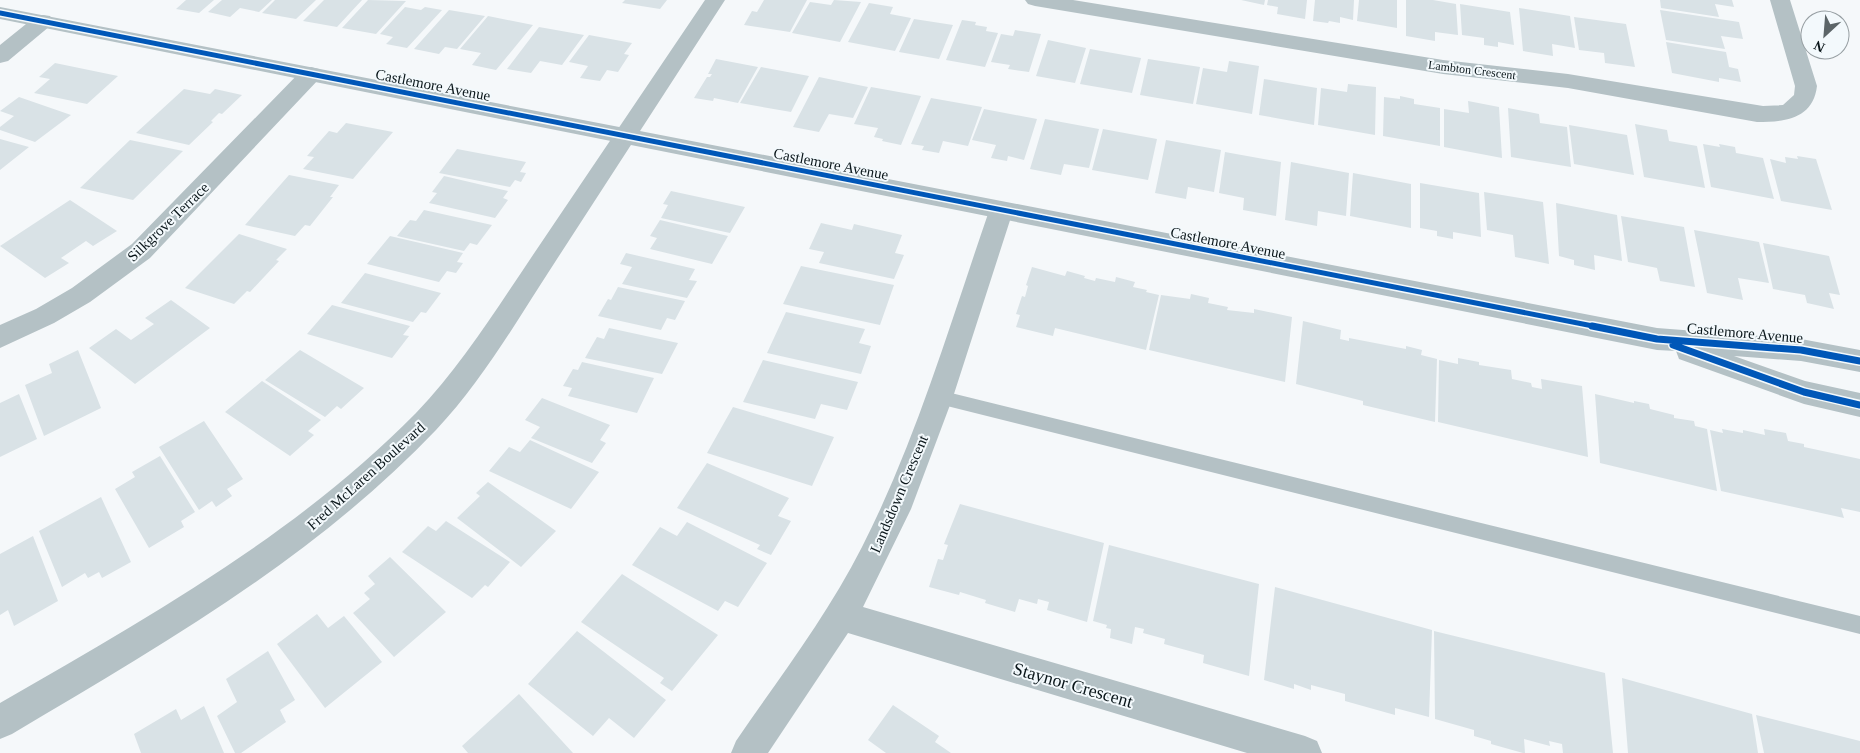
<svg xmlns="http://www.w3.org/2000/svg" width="1860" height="753" viewBox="0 0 1860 753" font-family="'Times New Roman',serif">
	<rect width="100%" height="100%" fill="#f5f8fa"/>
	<path fill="#d9e2e6" d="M186,0H214L199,13L176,9Z
		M222,0H272L259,12L240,8L230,17L208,12Z
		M275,0H316L296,19L262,13Z
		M324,0H362L337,27L303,21Z
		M368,0L406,1L376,34L342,28Z
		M625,0H667L660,9L622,3Z
		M764,0H807L790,32L744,25L752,11L757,12Z
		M834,0L861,2L840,42L792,33L810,2L831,5Z
		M1241,0H1265L1264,5Z
		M1268,0H1307L1305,19L1277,14L1278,7L1267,5Z
		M1315,0H1354L1353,20L1340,17V23L1329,21L1328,23L1313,21Z
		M1359,0H1397V28L1357,21Z
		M1406,0H1433L1456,4L1458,35L1435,32V41L1406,36Z
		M1660,0H1732L1734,7L1715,4L1719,17L1661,8Z
		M869,3L893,7L890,14L911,18L895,51L848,42Z
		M1460,4L1510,12L1514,45L1498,42V47L1484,45V38L1462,35Z
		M405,7L421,10L425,7L442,10L407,48L386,44L393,37L380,34Z
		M1519,8L1570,16L1575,48L1552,44L1553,56L1523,51Z
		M449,10L485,16L457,49L445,47L439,54L414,49Z
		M1660,10L1739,22L1743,39L1721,36L1725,49L1666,40Z
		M488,16L533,25L496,70L472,65L481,53L460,49Z
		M1574,17L1626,24L1635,67L1605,63L1604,53L1579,50Z
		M914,19L953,25L939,59L899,52Z
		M962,20L976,22L975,25L987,27L986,31L998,33L985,67L946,60Z
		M539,27L584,35L562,65L540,61L531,73L507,69Z
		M1015,30L1041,34L1029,72L1008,69L1010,65L991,62L1001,34L1013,36Z
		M589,35L632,43L624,54L629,55L618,72L607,70L600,81L580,78L588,66L569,62Z
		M1048,40L1086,48L1075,83L1036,76Z
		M1666,42L1726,52L1729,67L1738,69L1741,82L1719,78V82L1672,73Z
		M1090,49L1141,58L1132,93L1080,84Z
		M716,59L758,67L738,103L714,98L713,101L694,98L707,77H710L712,74H708Z
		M1148,59L1200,67L1193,104L1140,95Z
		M1229,61L1259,66L1252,114L1196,104L1203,68L1227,72Z
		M55,63L118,76L87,104L34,93L50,79L39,77Z
		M761,67L809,76L791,112L740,103Z
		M819,77L868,87L853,118L829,114L819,132L793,127Z
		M1264,79L1317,88L1314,125L1259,115Z
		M1348,84L1376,87L1375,135L1318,125L1321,88L1347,92Z
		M871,87L921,96L901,145L882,141L883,139L874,137L878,128L854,124Z
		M184,89L210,94L215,89L242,95L222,114L219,113L211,121L213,122L189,145L136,133Z
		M1400,96L1414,99V104L1440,108V146L1383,136L1384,97L1400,99Z
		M19,97L71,115L35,142L0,130V127L14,116L0,111Z
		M931,98L982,107L968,146L943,141L939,153L922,150L924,146L911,144Z
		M1468,101L1499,107L1502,158L1444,147V109L1469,113Z
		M1508,108L1539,114L1540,123L1567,127L1571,167L1511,157Z
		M984,109L1037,119L1024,160L1008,156L1007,161L991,158L996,145L972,140Z
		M1045,119L1099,129L1089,168L1064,164L1061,175L1030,169Z
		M346,123L393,132L353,179L303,169L314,157L307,156L329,131L337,133Z
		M1635,124L1667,130L1669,141L1697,146L1705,188L1644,177Z
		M1569,125L1627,135L1634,175L1574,164Z
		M1103,129L1157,139L1148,180L1092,170Z
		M0,139L29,147L0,170Z
		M130,140L183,151L133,200L80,188Z
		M1166,140L1221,150L1214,192L1188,187L1186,199L1155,193Z
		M1703,144L1720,147L1719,144L1735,147L1736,153L1763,158L1774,199L1711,187Z
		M457,149L526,162L520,172L526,173L521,182L515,180L510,187L439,173Z
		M1225,152L1281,162L1276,216L1243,210L1244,198L1219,193Z
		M1797,156L1816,159L1832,210L1781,201L1770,159L1786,163L1785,157L1798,159Z
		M1291,162L1349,173L1346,216L1318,211L1317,226L1285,220Z
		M1353,173L1411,184V228L1350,216Z
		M289,175L339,185L330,197H333L310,226L305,225L295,236L245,225Z
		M444,176L508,191L503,198L508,200L495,218L429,203L437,193L432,192Z
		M1420,183L1479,193L1481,237L1453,232V239L1437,236V231L1420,228Z
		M671,191L745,207L730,233L661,218L668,205L663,204Z
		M1484,192L1543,202L1549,264L1515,257L1513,235L1487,230Z
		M70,200L117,231L93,246L86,241L61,258L69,263L45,278L0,246Z
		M1556,203L1617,215L1622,261L1594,255L1595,270L1574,265V260L1559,256Z
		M424,210L492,225L477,245L470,243L464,251L397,236L410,220L416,221Z
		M1621,216L1684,227L1695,287L1660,281L1657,268L1628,262Z
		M660,220L728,236L712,264L650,249L657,238L650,236Z
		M821,223L852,230L854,224L902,235L895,253L904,255L894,279L819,263L824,252L809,249Z
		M1694,230L1759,242L1769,283L1738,278L1743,300L1707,293Z
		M239,234L287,249L276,260L279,261L250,292L247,291L234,304L185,288Z
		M390,236L463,253L457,262L463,263L456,273L447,271L439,282L367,264Z
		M1763,243L1829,256L1840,295L1829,293L1834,309L1807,303L1805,295L1773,289Z
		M626,253L695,269L689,280L697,281L687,298L622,284L632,267L620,264Z
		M801,266L894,285L880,325L783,304Z
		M1032,267L1065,276L1067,271L1085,276L1084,278L1095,281L1096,278L1115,282L1116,277L1135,282L1133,287L1147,290L1146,292L1159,295L1146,350L1055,328L1053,336L1016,327L1020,315L1016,314L1022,296L1025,297L1028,286L1026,285Z
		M365,273L441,293L426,313L421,312L413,322L341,303Z
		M618,287L685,301L675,320L667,318L661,330L598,316L608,299L611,300Z
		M1191,294L1209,298L1208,303L1228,307L1227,310L1254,313V309L1292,317L1285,382L1149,350L1161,295L1190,299Z
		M171,300L210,328L135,384L89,348L116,329L131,340L154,324L145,318Z
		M332,305L410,326L403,335L409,336L392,358L307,334Z
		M786,312L865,329L859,343L871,346L861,374L767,353Z
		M1303,321L1341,330L1340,339L1349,341V338L1406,349V346L1422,350L1421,355L1437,359L1435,422L1363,405V401L1296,384Z
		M609,328L678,343L662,374L585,358L597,337L604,339Z
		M78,350L101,408L44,436L25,385L52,373L49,364Z
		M300,350L364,388L341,409L337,406L325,417L265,380Z
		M1458,358L1479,362V365L1511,370L1512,379L1531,383L1532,387L1542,389L1541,379L1582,386L1588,457L1438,422L1439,360L1458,364Z
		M763,360L858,382L847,410L821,404L815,419L743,402Z
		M582,362L654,378L637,413L568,396L572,388L563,386L573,369L578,370Z
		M262,381L321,420L308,431L314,435L290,456L225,412Z
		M19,394L37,439L0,457V403Z
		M1595,394L1634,403V401L1649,404L1650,409L1674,415V418L1694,421L1695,426L1707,429L1717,491L1600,463Z
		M542,398L610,425L600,440L606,443L592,463L531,438L540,427L525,420Z
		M733,407L834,437L812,486L707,453Z
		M204,421L243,479L227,489L232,496L216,507L212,501L199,510L159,447Z
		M1722,429L1743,433V430L1765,435L1764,429L1786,433L1788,441L1804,444V447L1860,459V512L1841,508L1844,518L1721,491L1710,430L1723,433Z
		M530,440L599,472L571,509L489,471L509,447L520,452Z
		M160,456L195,512L181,521L184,527L149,548L115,489L135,477L132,472Z
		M707,463L789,498L778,516L791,521L771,555L757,549L760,545L677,508Z
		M488,482L556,531L521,567L457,518L480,496L476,493Z
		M101,497L131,562L102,578L99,572L88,578L85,573L62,587L39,531Z
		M960,504L1104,543L1087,622L1047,610L1049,602L1038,599L1037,604L1019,599L1015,612L985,603L986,600L960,592L959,595L929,587L938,559L943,560L948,545L944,544Z
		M446,521L510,562L488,587L485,585L472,598L402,552L428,526L436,531Z
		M687,522L767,563L738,607L725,601L718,611L632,565L660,527L677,536Z
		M33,536L58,601L14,626L8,610L0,615V554Z
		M1109,545L1259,584L1249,676L1203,663L1204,655L1164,644L1165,639L1143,633L1144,629L1135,627L1132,644L1110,638L1111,629L1106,628L1107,625L1093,621Z
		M390,557L446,612L394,657L353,613L370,599L364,593L375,584L368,576Z
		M622,574L718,635L672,691L660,683L664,678L581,622Z
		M1275,587L1432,630L1429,717L1395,708V715L1345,701V694L1311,685V690L1294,684V689L1264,680Z
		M317,614L328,628L344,616L382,662L325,708L277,644Z
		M577,631L666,700L634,738L609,718L593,736L528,684Z
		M1434,631L1605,673L1613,753H1563L1562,744L1549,741L1550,746L1524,739L1525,753H1523L1491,744V741L1474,736V730L1435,719Z
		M268,651L295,700L280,710L286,722L241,753H235L217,716L237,702L226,679Z
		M1622,678L1752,714L1758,753H1628Z
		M519,694L573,753H468L462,746Z
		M893,705L939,736L935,742L951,753H886L868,740Z
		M204,706L224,753H141L134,734L176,709L181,720Z
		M1756,715L1860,741V753H1764Z"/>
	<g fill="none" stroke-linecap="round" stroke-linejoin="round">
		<path fill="#b4c1c5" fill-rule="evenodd" d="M939,390L1860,616V634L939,404L933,402L931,397L933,392Z"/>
		<path fill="#b4c1c5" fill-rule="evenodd" d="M705,0H725C669,86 613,173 557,259C519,317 484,379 436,430C314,558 162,645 12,734L0,739V703C147,618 296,535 416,413C463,364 499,305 537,249C593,166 649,83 705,0Z
			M1025,0H1073L1443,60L1568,74L1763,106L1783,105L1794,95L1795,86L1770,0H1790L1817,86C1813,119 1785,122 1757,122L1568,88L1443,74L1035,6L1028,4Z
			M43,15L50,16L53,21L50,26L8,61L0,63V45L36,16Z
			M311,67L319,69L322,74L319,79L150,258L90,302L54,323L0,348V325L36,309L72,288L132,244L303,69Z
			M1001,202L1010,205L1013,211L953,397L911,509L863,607L1305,736L1317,741L1322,753H1247L848,633L768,753H731L736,741C779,678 827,616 862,547C916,441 950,324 989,211L992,205Z"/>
		<path fill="#b4c1c5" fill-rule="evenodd" d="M0,7L1657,328L1801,339L1860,350V372L1801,361L1734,356L1805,381L1860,393V417L1804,404L1679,359L1676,351L1657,350L0,19Z"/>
		<defs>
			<path id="cycleway-far1" d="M0,13L1598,327"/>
			<path id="cycleway" d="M1592,326L1657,339L1801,350L1860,361
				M1673,345L1804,392L1860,405"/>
		</defs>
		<use href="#cycleway-far1" stroke="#f3f9fc" stroke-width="8"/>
		<use href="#cycleway" stroke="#f3f9fc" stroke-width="10"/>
		<use href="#cycleway-far1" stroke="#0057b8" stroke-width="5"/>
		<use href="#cycleway" stroke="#0057b8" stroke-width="7"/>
	</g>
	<g text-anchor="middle" stroke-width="4" stroke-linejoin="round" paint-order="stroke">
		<g font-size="12" fill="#0a161a" stroke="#f3f9fc">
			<text transform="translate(1472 70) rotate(7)" y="4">Lambton Crescent</text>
		</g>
		<g font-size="15" fill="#0a161a" stroke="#f3f9fc">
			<text transform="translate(433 85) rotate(11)" y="5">Castlemore Avenue</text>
			<text transform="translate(831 164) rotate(11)" y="5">Castlemore Avenue</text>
			<text transform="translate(168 222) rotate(-44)" y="5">Silkgrove Terrace</text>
			<text transform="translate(1228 243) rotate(11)" y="5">Castlemore Avenue</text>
			<text transform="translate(1745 333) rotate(5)" y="5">Castlemore Avenue</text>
			<text transform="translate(366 476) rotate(-42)" y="5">Fred McLaren Boulevard</text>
			<text transform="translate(899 494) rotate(-67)" y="5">Landsdown Crescent</text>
		</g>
		<g font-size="18" fill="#0a161a" stroke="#f3f9fc">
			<text transform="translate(1073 685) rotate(16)" y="6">Staynor Crescent</text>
		</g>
	</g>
	<g transform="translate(1825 35) rotate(206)"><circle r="24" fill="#f3f9fc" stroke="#969ea2"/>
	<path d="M0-4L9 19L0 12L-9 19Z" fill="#5c6568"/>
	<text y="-8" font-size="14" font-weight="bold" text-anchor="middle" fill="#0a161a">N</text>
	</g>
</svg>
